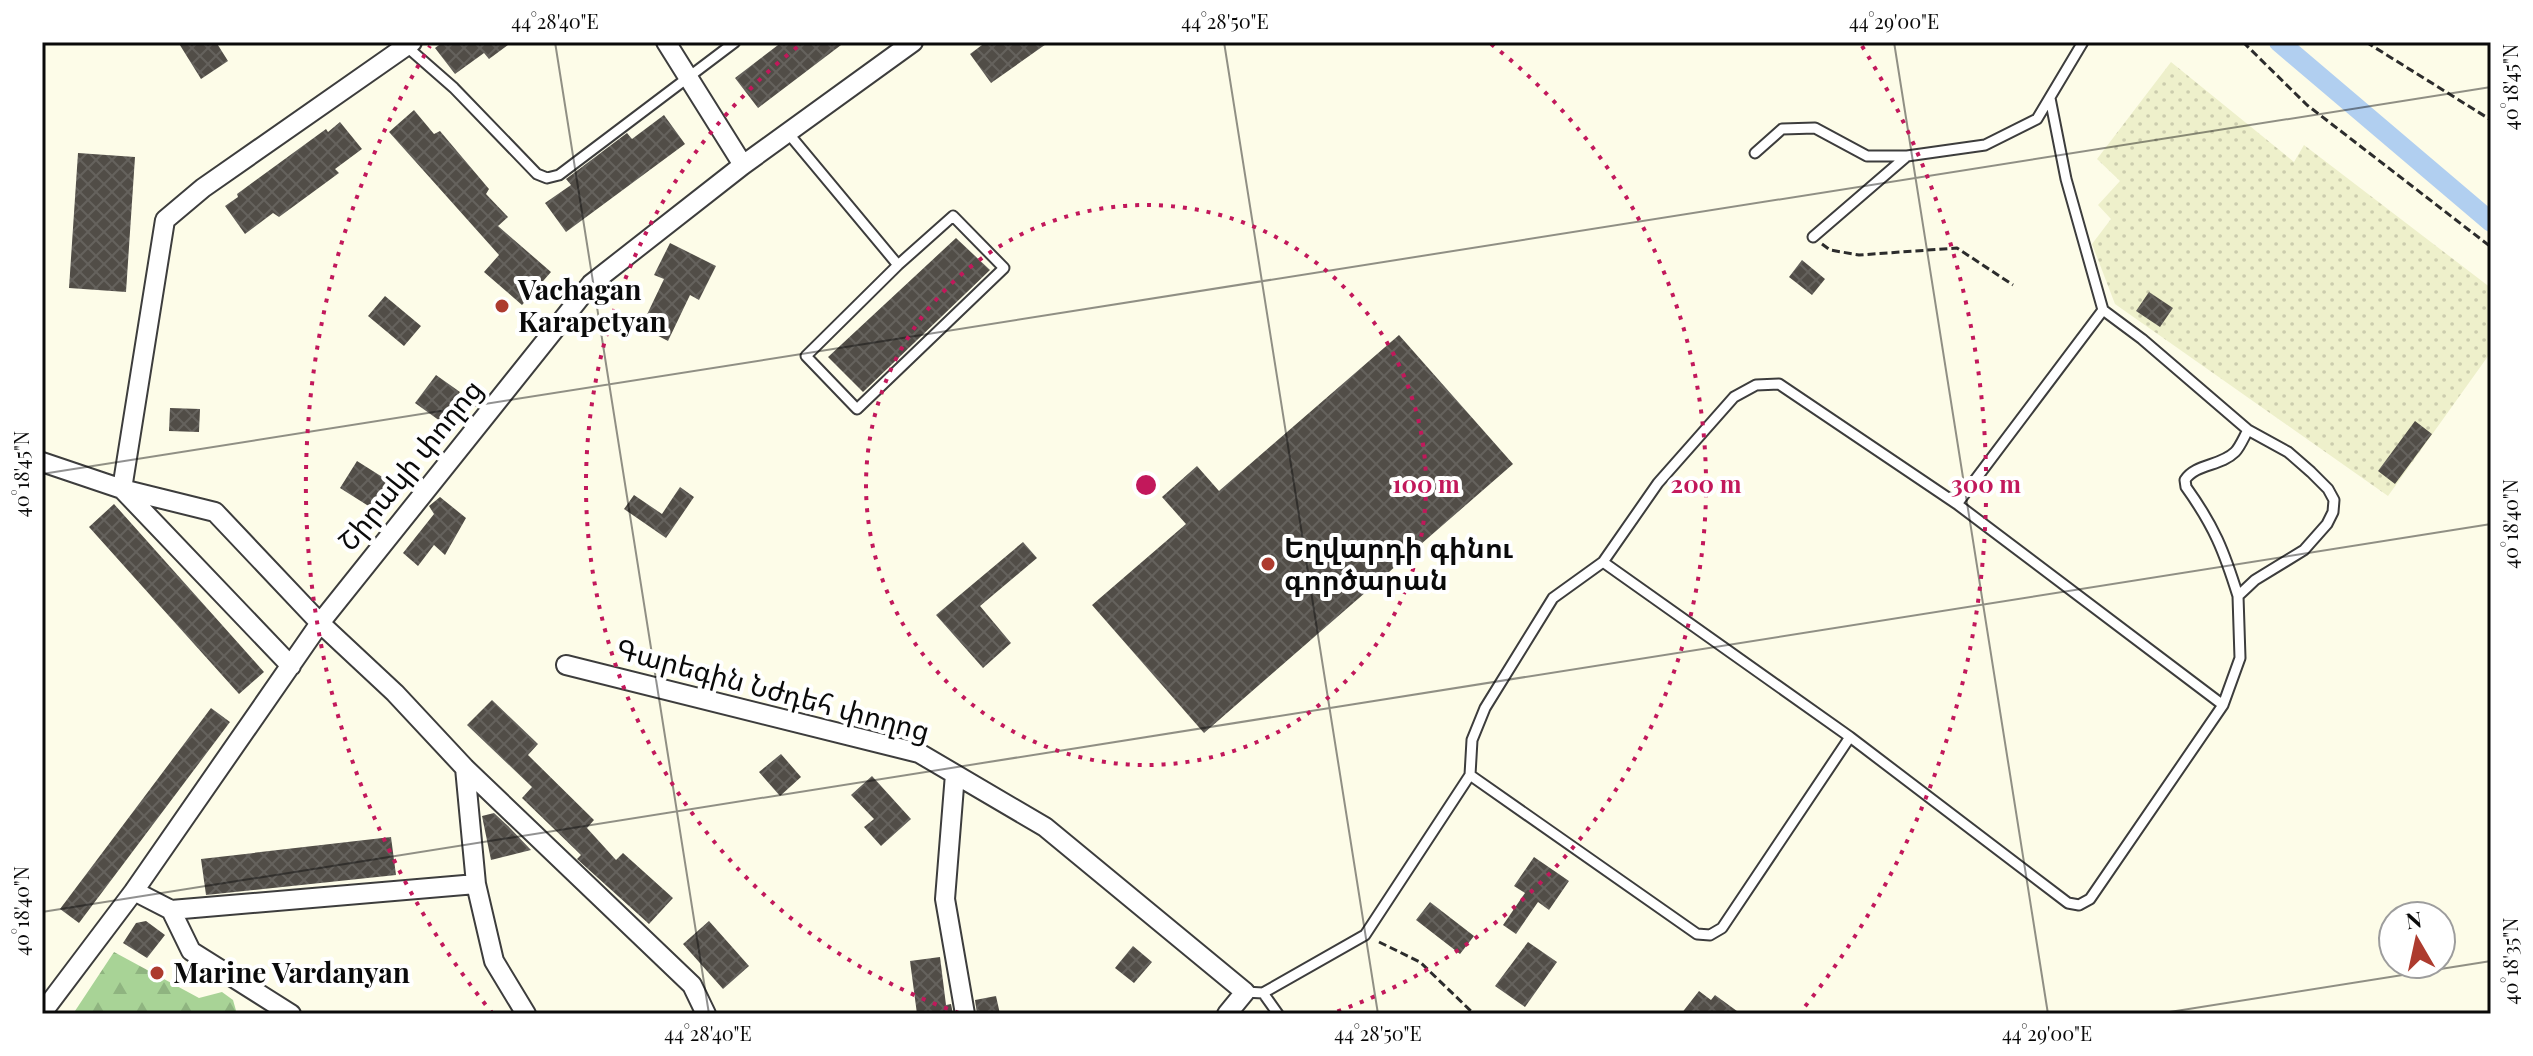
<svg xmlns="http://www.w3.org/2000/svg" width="2533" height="1056" viewBox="0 0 2533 1056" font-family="'Playfair Display','Noto Sans Armenian',serif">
	<defs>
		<pattern id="farmland-dots" width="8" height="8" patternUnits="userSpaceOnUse" patternTransform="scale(2)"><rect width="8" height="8" fill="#eef0cb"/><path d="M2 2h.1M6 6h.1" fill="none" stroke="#cbccad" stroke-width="1.8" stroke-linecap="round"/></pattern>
		<pattern id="forest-firs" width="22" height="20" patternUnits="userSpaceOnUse" patternTransform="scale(2)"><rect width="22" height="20" fill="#a8d396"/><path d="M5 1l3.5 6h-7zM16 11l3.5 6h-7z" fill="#8fb480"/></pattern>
		<pattern id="building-cross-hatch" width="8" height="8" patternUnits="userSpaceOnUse" patternTransform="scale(2)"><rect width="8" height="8" fill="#514d47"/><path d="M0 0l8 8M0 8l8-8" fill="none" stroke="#65625d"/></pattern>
	</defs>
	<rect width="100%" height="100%" fill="#fdfce8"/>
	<path fill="url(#farmland-dots)" d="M2171,62L2294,162L2304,145L2491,288V352L2388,496L2115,304L2092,244L2111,219L2098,205L2120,181L2097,159Z"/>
	<path fill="url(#forest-firs)" d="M114,952L199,998L222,992L233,1000L237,1014H73Z"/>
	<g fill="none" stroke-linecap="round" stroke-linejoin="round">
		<path stroke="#b1cff0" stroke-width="20" d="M2279,42L2491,222"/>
	</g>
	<path fill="url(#building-cross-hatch)" d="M178,42H216L228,61L201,79Z
		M443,42H512L489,59L484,53L455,74L435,48Z
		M782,42H845L758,108L735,78Z
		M986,42H1049L991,83L970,54Z
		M414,110L434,134L440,131L489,189L486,194L508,217L498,226L551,272L522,305L484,272L499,255L389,132Z
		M664,115L685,144L566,232L545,203L571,185L566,179L627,133L632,139Z
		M340,122L362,149L335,169L339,173L279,217L273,213L245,234L225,206L238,197L237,194L326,129L328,132Z
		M78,153L135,157L126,292L69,288Z
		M956,238L990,270L863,392L828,357Z
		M670,243L716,266L699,300L690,295L668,341L641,327L664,279L654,275Z
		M1802,260L1825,279L1812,295L1789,277Z
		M2149,292L2173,308L2160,327L2136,311Z
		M385,296L421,326L404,346L368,316Z
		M1399,335L1513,464L1204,733L1092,605L1186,524L1162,497L1197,466L1219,491Z
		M436,375L460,392L440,421L415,403Z
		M170,408L200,409L199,432L169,431Z
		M2415,421L2432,434L2395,484L2378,471Z
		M357,461L395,485L378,512L340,488Z
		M680,487L694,497L666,538L624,509L634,495L662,514Z
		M440,497L466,518L445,555L434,545L418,566L403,553L434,514L429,506Z
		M114,504L264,672L239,694L89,527Z
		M1023,542L1037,558L980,606L1011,643L983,668L936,615Z
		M492,700L538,744L528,755L594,820L587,828L616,860L623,853L673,898L649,924L577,859L581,855L522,798L532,787L467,725Z
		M211,708L230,722L79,923L60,909Z
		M781,754L801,777L780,796L759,772Z
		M872,776L911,819L881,846L864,827L874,819L851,795Z
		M494,813L508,826L531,850L491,860L482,816Z
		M391,837L396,875L206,895L201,859Z
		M1534,857L1569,881L1549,910L1538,902L1516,934L1503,925L1525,893L1514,886Z
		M1430,902L1474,936L1460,954L1416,920Z
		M146,921L165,935L147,958L123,943L136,923Z
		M709,921L749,966L723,989L683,944Z
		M1528,942L1557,962L1525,1007L1495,986Z
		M1133,946L1152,962L1134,983L1115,968Z
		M940,957L946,1005L951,1004L953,1014H917L910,961Z
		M1699,991L1711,1000L1715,995L1741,1014H1681Z
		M996,996L1000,1014H977L975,1000Z"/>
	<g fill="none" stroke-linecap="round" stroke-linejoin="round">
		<defs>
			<path id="service" d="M406,46L454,88L537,174L547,178L559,175L735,42
				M788,133L898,265L953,216L1004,268L857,409L806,356L898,265
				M1755,153L1782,129L1815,128L1867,156H1907L1985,145L2037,119L2083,42
				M1813,237L1907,156
				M1957,504L2103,310
				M1603,562L1850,737L2068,903L2079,905L2090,899L2223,705L2240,658L2238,596L2255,580L2304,550L2327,524L2333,512L2334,500L2328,489L2311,472L2288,452L2248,430L2142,339L2103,310L2066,179L2050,98
				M2238,596C2224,551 2214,526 2186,487L2185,480C2195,464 2221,466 2235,452C2240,447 2244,437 2248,430
				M1470,775L1472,740L1485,708L1553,598L1603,562L1658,483L1734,397L1756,385L1779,384L1957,504L2223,705
				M1245,992L1263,993L1365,935L1470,775L1697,934L1710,935L1722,928L1850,737
				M1263,993L1278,1014"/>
			<path id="minor" d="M666,42L743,165
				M42,462L122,489L215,512L320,623L395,693L465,768L692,985L706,1014
				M566,665L919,753L1045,827L1245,992L1227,1014
				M291,666L122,489L165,220L203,188L412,42
				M465,768L476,884L494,961L526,1014
				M955,774L945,899L965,1014
				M134,891L171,910L476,884
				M171,910L191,951L291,1014
				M42,1013L134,891L320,623L591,284L743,165L913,42"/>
		</defs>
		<use href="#service" stroke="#3d3d3d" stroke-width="13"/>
		<use href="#minor" stroke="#3d3d3d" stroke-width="22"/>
		<path stroke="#2c2c2c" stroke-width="3" stroke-dasharray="8 4" stroke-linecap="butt" d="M2243,42L2307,105L2491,247
			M2366,42L2491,120
			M1822,244L1830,250L1859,255L1957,248L2013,285
			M1379,942L1420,962L1474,1014"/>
		<use href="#service" stroke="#fff" stroke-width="9"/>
		<use href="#minor" stroke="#fff" stroke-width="18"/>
	</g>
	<path fill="none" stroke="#0a0a0a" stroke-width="2" stroke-opacity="0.45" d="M555,42L709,1014M1224,42L1378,1014M1894,42L2048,1014M42,474L2491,87M42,912L2491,524M2157,1014L2491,961"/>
	<g fill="none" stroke="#c2185b" stroke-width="4" stroke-dasharray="4 8">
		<circle cx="1146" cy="485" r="280"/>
		<path d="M959 1013A560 560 0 0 1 801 44M1491 44A560 560 0 0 1 1333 1013"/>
		<path d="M493 1014A840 840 0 0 1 430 46M1862 46A840 840 0 0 1 1799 1014"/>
	</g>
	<g fill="#ad3b2e" stroke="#fff" stroke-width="3">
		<circle cx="502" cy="306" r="8"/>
		<circle cx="1268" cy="564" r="8"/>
		<circle cx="157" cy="973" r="8"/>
	</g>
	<g text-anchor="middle" stroke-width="8" stroke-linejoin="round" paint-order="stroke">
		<g font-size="28" font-weight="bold" fill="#0a0a0a" stroke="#fff" text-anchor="start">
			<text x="518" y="300">Vachagan<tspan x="518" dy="32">Karapetyan</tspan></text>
			<text x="1284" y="558">Եղվարդի գինու<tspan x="1284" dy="32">գործարան</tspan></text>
			<text x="173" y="983">Marine Vardanyan</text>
		</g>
		<g font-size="28" fill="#0a0a0a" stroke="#fff">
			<text transform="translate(410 465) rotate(-51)" y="10">Շիրակի փողոց</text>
			<text transform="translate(773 690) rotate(15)" y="10">Գարեգին Նժդեհ փողոց</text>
		</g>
	</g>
	<circle cx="1146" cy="485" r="12" fill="#c2185b" stroke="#fff" stroke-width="4"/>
	<g font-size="24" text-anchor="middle" font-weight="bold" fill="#c2185b" stroke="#fff" stroke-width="8" stroke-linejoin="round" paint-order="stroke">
		<text x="1426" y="493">100 m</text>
		<text x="1706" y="493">200 m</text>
		<text x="1986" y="493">300 m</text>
	</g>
	<rect width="2533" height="1056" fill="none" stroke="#ffffff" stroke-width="88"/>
	<g transform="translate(2417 940) rotate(351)"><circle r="38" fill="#ffffff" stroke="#9d9d9d" stroke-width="2"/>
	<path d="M0-6L14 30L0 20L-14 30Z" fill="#ad3b2e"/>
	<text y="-12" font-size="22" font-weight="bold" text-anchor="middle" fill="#0a0a0a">N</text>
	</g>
	<rect x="44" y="44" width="2445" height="968" fill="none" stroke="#0a0a0a" stroke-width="3"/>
	<g font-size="20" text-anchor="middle" fill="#0a0a0a">
		<text x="555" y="29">44°28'40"E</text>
		<text x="1225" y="29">44°28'50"E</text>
		<text x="1894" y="29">44°29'00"E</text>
		<text transform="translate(2511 87) rotate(-90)" y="7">40°18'45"N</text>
		<text transform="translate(22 474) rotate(-90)" y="7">40°18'45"N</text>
		<text transform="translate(2511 524) rotate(-90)" y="7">40°18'40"N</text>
		<text transform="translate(22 911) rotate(-90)" y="7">40°18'40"N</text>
		<text transform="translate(2511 961) rotate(-90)" y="7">40°18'35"N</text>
		<text x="708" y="1041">44°28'40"E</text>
		<text x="1378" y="1041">44°28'50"E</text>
		<text x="2047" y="1041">44°29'00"E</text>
	</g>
</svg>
